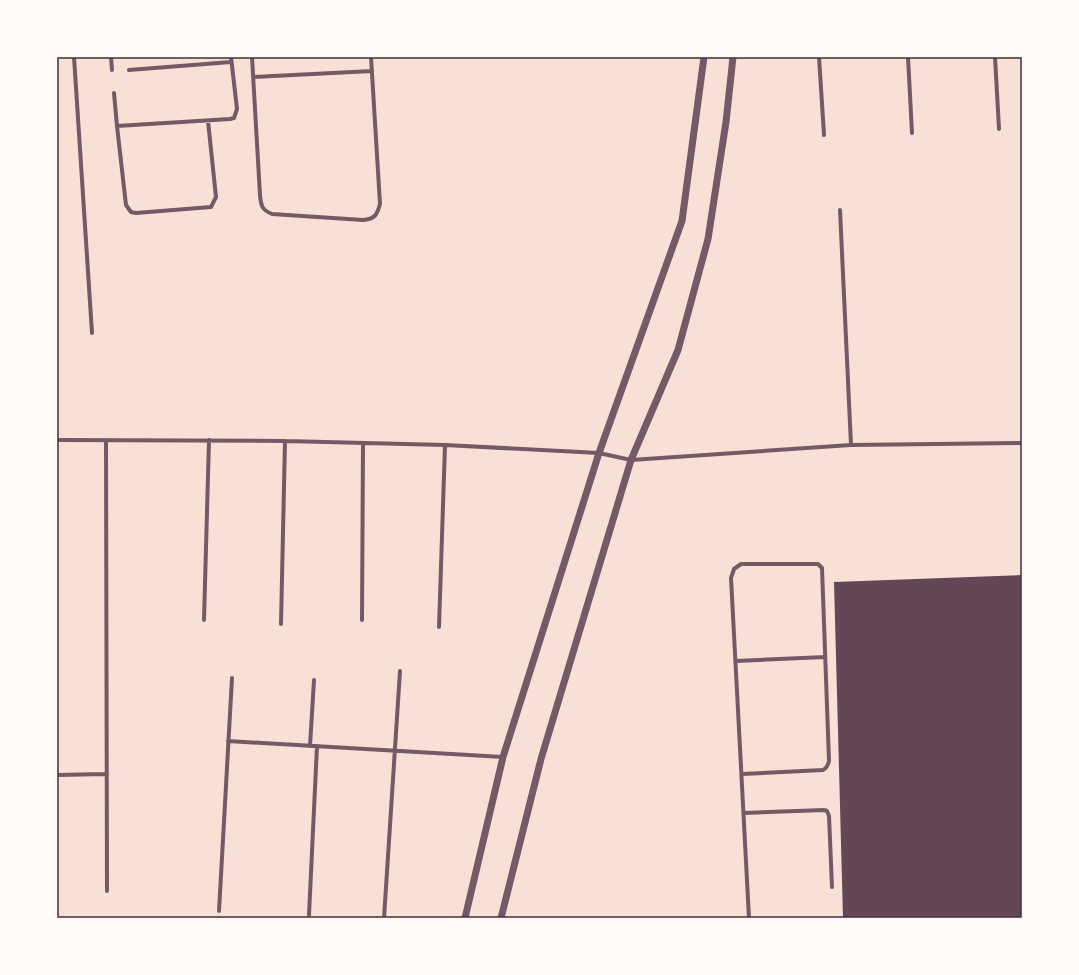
<svg xmlns="http://www.w3.org/2000/svg" width="1079" height="975" viewBox="0 0 1079 975" font-family="Cabin,sans-serif">
	<rect width="100%" height="100%" fill="#f7e1d7"/>
	<path fill="#644757" d="M1022,575V918H843L834,582Z"/>
	<g fill="none" stroke-linecap="round" stroke-linejoin="round">
		<path stroke="#755966" stroke-width="4" d="M74,57L92,333
			M111,57L112,70
			M252,57L260,195C261,206 262,210 272,214L363,220C375,219 377,215 380,204L371,57
			M819,57L824,135
			M908,57L912,133
			M995,57L999,129
			M129,70L231,62
			M253,77L372,71
			M114,93L117,126L230,119L234,118L237,109L231,57
			M117,126L126,205L131,212L136,213L211,207L216,197L208,121
			M840,210L851,445
			M57,440L285,441L445,445L599,453L631,460L851,445L1022,443
			M106,440L107,891
			M204,620L209,440
			M362,620L363,444
			M281,624L285,441
			M439,627L445,445
			M736,661L825,657
			M228,741L503,757
			M310,746L314,680
			M742,774L823,770C827,768 828,765 829,761L822,568L818,564H741L734,569L731,578L749,918
			M57,775L106,774
			M744,813L824,810L827,811L829,816L832,887
			M219,911L232,678
			M309,915L317,746
			M384,918L400,671"/>
		<path stroke="#755966" stroke-width="7" d="M465,918L503,757L599,453L682,221L704,57
			M501,918L541,759L631,460L678,350L708,239L726,122L733,57"/>
	</g>
	<rect width="1079" height="975" fill="none" stroke="#fffaf5" stroke-width="116"/>
	<rect x="58" y="58" width="963" height="859" fill="none" stroke="#4a2c40" stroke-width="1.5"/>
</svg>
